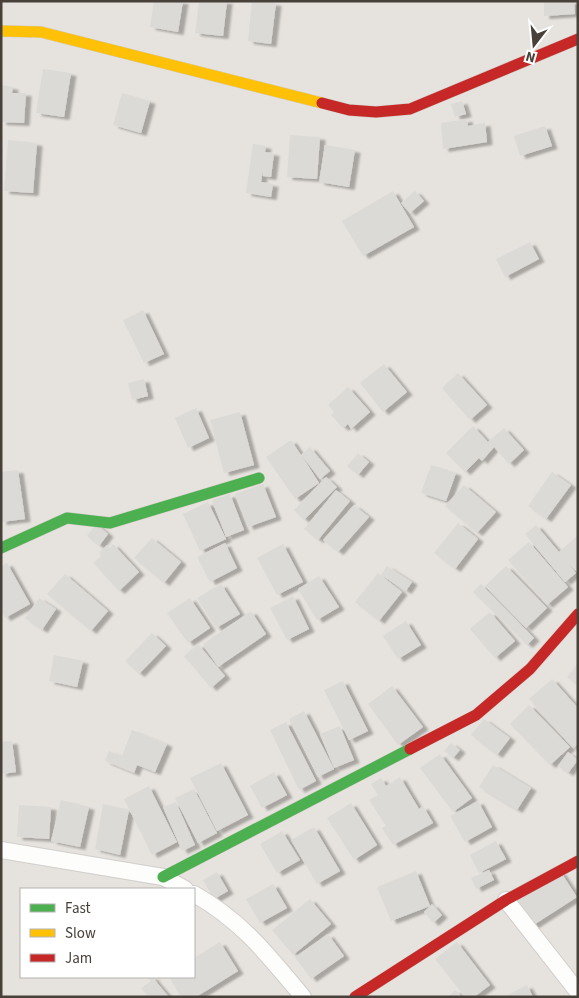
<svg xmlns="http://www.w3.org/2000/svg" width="579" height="998" viewBox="0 0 579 998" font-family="'Source Sans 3',sans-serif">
	<defs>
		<filter id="shadow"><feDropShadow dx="5.5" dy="3" stdDeviation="1" flood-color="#0004"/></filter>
	</defs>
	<rect width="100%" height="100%" fill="#f3f1ee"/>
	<path fill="#e6e2dd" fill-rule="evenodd" d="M1,1H578V997H1ZM21,889H194V977H21Z"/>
	<path fill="#dcdad7" filter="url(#shadow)" d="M154,1H183L178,32L150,27Z
		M199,1H227L223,36L195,33Z
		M252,1L276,3L271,44L248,41Z
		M544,1H574L575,14L544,16Z
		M43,69L71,73L64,117L36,113Z
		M1,85L13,87L12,93H26L24,123L1,122Z
		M122,93L150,101L141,133L113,125Z
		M462,101L466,114L455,117L451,104Z
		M467,119L468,126L485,123L487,142L443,149L441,123Z
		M545,126L552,146L520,156L514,136Z
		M290,135L320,137L317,179L287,177Z
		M8,140L37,143L33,193L4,191Z
		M253,144L266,146L265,152L274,153L271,177L263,176V171L261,182L273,184L271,197L246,193Z
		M325,145L355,150L349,187L319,182Z
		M393,191L414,227L363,256L342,221Z
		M415,191L424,201L410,213L401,203Z
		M530,242L539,259L505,277L496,259Z
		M143,310L164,354L144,363L123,320Z
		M384,364L407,392L383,412L360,383Z
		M458,373L487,405L470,420L442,388Z
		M144,379L148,396L132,400L128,383Z
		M348,387L370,412L351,429L348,424L343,428L331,415L334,412L328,405Z
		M196,408L209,438L188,448L175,418Z
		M240,412L254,465L224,473L210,420Z
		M473,426L488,442L504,428L524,450L509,464L494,447L482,461L479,458L465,472L446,453Z
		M291,440L301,455L310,447L330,471L320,479L302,456L319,483L295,499L266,457Z
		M358,453L369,462L358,475L347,466Z
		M431,465L456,473L446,501L421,493Z
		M18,470L25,519L1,522V472Z
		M552,472L571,485L546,519L528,506Z
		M326,477L337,487L304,520L294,510Z
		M263,484L276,517L248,527L235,494Z
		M464,485L496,512L477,533L445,506Z
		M336,490L350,501L318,540L304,529Z
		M230,494L244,530L226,537L212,500Z
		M208,502L226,539L200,551L183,514Z
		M354,505L369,517L338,552L323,540Z
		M458,523L478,539L455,569L434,553Z
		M96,524L108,534L99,546L87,536Z
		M536,525L559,552L578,535V573L569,564L576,573L565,582L525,534Z
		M152,538L181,562L164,583L134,558Z
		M529,542L568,587L547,605L508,560Z
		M225,543L237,568L210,582L197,557Z
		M113,544L139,572L119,591L93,563L101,556L99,553L107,545L110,548Z
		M283,544L303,582L277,595L257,558Z
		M7,563L30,604L5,618L1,611V566Z
		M387,566L412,582L406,591L381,575Z
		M506,566L547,608L526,628L485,586Z
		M378,573L402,592L379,621L355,602Z
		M65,574L108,611L91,631L47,594Z
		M319,576L339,607L317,620L298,589Z
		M221,584L240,614L216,628L197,598Z
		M481,584L534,638L527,645L473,592Z
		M293,596L309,629L287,640L270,608Z
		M39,598L56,609L42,630L25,618Z
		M190,598L210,628L188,643L167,613Z
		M251,611L266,634L218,667L203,644Z
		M490,612L515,641L495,658L470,629Z
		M406,621L421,645L398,659L383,636Z
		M152,633L166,646L139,674L125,661Z
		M198,644L225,676L211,688L184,656Z
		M54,655L83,661L77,687L49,681Z
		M578,663V685L567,677Z
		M552,679L578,708V744L573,748L529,699Z
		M343,681L368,731L349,740L324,690Z
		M392,686L423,727L398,745L368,704Z
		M529,705L570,747L550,765L510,724Z
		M304,711L334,769L318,777L289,719Z
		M484,719L510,738L497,755L471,735Z
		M286,722L316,781L299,790L270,730Z
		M340,726L354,760L334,768L320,734Z
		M132,730L167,744L155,772L137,765L134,773L105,761L109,751L122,756Z
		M12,741L16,772L1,774V742Z
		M451,743L460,750L453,758L444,751Z
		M568,752L578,760L568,773L558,766Z
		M440,754L472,798L453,812L420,768Z
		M221,763L248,815L217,831L190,778Z
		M493,765L531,788L517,810L479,787Z
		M274,772L287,795L262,808L250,786Z
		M400,777L419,809L423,806L433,823L393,845L382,828L386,826L369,800L378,795L371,784L381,778L386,786Z
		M149,786L177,842L152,855L124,799Z
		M194,789L217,833L198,843L175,798Z
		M61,800L89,807L80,847L51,841Z
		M478,801L492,827L465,842L450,816Z
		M176,802L195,845L182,851L163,807Z
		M351,803L377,845L354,860L327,818Z
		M103,804L129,810L120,855L95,849Z
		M19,805L51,807L49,839L17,837Z
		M314,827L340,871L317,884L291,840Z
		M282,831L300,860L277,873L260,844Z
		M496,841L506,859L479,873L470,855Z
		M489,870L494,880L476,889L471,878Z
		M416,871L430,906L391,921L377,887Z
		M560,871L577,897L532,926L515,900Z
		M217,872L228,891L214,899L203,880Z
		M273,884L287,908L260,923L246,899Z
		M310,899L331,924L293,955L272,930Z
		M432,904L442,915L433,923L424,912Z
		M328,934L344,956L311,979L295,957Z
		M220,942L238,971L196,997H181L169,977H194V958Z
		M457,942L490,985L474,997H465L435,959Z
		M147,977H155L153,978L169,997H148L141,988L151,981Z
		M527,985L533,997H504Z
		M455,990L462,997H448Z"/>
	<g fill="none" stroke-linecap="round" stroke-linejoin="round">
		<defs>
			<path id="street" d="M1,850L163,877L185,889
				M194,894C242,921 268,955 303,997
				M506,900L578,992"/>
			<path id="fast" d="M1,548L67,518L110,523L259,478
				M163,877L410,749"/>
			<path id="slow" d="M1,31L41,32L322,103"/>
			<path id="jam" d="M322,103L349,110L376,112L410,109L578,39
				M410,749L476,715L530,669L578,614
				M355,997L506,900L578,861"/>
		</defs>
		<use href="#street" stroke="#d1cecb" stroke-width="18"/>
		<use href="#fast" stroke="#d1cdc5" stroke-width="12"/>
		<use href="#slow" stroke="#d1cdc5" stroke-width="12"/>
		<use href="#jam" stroke="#d1cdc5" stroke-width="12"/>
		<use href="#street" stroke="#fdfdfc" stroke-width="16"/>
		<use href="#fast" stroke="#4caf50" stroke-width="11"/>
		<use href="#slow" stroke="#ffc107" stroke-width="11"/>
		<use href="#jam" stroke="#c62828" stroke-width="11"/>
	</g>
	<rect width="579" height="998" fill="none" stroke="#48413a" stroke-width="5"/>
	<rect x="20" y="888" width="175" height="90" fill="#ffffff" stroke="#b6b3b0"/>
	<rect x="30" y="904" width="25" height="8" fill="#4caf50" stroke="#b6b3b0"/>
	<text x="65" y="913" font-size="15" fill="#48413a">Fast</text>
	<rect x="30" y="929" width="25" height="8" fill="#ffc107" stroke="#b6b3b0"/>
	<text x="65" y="938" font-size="15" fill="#48413a">Slow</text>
	<rect x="30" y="954" width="25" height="8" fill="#c62828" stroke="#b6b3b0"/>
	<text x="65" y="963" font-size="15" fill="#48413a">Jam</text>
	<g transform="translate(534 45) rotate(196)" stroke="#ffffff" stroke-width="4" paint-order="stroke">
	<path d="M0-4L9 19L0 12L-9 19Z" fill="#48413a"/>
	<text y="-8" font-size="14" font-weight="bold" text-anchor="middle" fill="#48413a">N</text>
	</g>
</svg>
